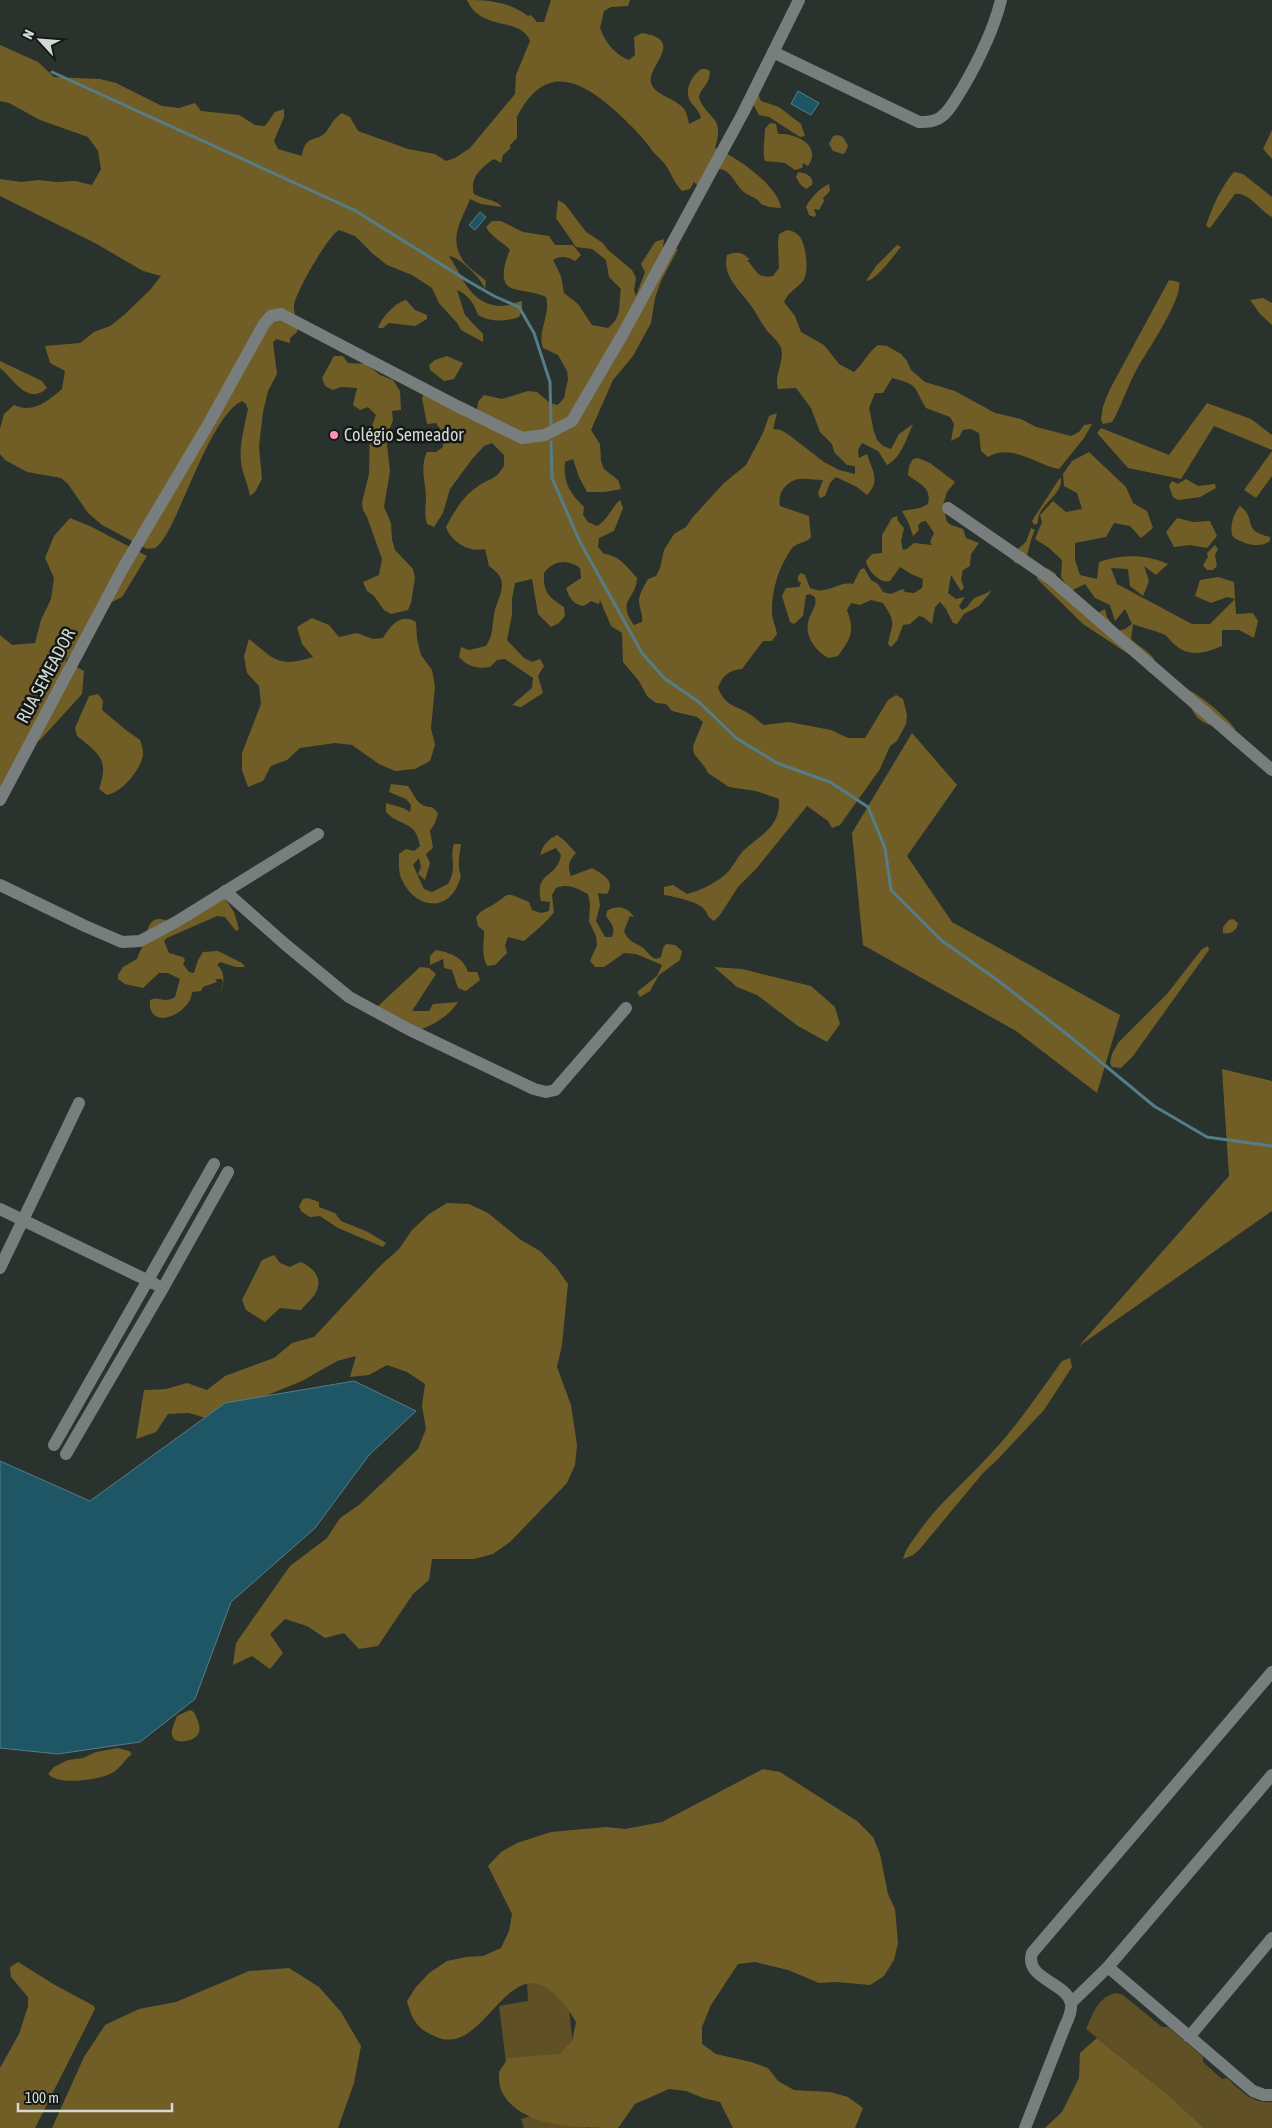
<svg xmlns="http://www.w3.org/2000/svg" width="1272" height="2128" viewBox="0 0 1272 2128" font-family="'Asap Condensed',sans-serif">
	<rect width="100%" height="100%" fill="#2a322d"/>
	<path fill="#5f5125" d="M563,1958L574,2053L506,2063L499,2006L528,2001L526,1963Z
		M1117,1993L1123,1995L1162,2027H1168L1203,2057V2062L1222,2079L1227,2078C1240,2090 1252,2104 1272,2102V2128H1204L1166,2093L1086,2029C1093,2014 1098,1996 1117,1993Z
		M577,2101L586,2128H524L521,2119Z"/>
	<path fill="#715e26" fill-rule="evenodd" d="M467,0C490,0 509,2 528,16L531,15L537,22H544L551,0H630L628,6L611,7L604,11L600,28C605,42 615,55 629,60L635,55L634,37L642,33C687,40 646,67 651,83C655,96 676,98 684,109C687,113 688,119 689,124L701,118C699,110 694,107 690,101C684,89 692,76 701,69H706L710,71C710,86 700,87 699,98C709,122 725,115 715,148C735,156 778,185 781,208L769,207L761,204C757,197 750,197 744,192C735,185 731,168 717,169L700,188L694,182L690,189L682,191C674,183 671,172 664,163C660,158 654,154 651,149C642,136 632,127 621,116C582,80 545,60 516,119L517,118V138L510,145V148L514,145L503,155L501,163L494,159C482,167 469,177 474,194C484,200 496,199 502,207L481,204L470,199C461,222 447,240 465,263C471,270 480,275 486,281L485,289C481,278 461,258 449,256C464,278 470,306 503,306C508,306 516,302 522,301V310L519,317C505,322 491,322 478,315C474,304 469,295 457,290L465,315L483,334V342L461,330L457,323L439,303L432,288L412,275L387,265L373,254L355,236L339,230C328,235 295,294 294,305C293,314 299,323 297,332L290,338V343L276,339L273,342L277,374L268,391L263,412L259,447L262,479L255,492L250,496C248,484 242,473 241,461C239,444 245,425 248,409L246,404L242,401C213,414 185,503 167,533C164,538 160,545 155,548C152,549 150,548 147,549L102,525L88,513L68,484L61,478L27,472L5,460L0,454V429L4,414L14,405C33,414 48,401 62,389L65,371L50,363L45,346L80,343L94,332L110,326L124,315L150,290L161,276L143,271L95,243L0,196V179L21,182L39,180L57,182L75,181L92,185L101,169L98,151L88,137L40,120L9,103L0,101V45L38,62L54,77L100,79L116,83L162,106L179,108L195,103L201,111L239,115L255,125L265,126L275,112L284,109V117L274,141L278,149L302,156C305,133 317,143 326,132C332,124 333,119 342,113L350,117L358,131L408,149L435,154L446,161L455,158L470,148L515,94L516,75L530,41C520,16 481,32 467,0Z
		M757,92L761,101L779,107L801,124L805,136L800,137L769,117L759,115L753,104Z
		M770,123L776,124L778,134C797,133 822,146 808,166L803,163L802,168L795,170L785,163L765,161C762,151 765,139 765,129Z
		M1272,130V159L1263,149Z
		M838,135L843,137L848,146L845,153L843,154L833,151L829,144L833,136Z
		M798,172C806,173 814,176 812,185L806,189L800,184L796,177Z
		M1234,172L1243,174L1272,197V217C1260,211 1249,192 1235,194L1210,228L1206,226C1212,207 1221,187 1234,172Z
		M829,184L830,191L823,198L824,201L819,210L814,209L816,215L814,217L809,215L806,207C811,197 819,189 829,184Z
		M558,200L565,204L586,232L603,243L607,249L632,270L636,278L634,290L636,296L645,272L641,264L655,242L664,239L663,248L678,249L661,281L655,298L651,323L633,356L613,380L591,430L600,444L601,461L604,469L618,480L621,489L605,492H587L579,477L573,459L565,462C563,483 570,493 584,507L583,515L588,522L597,526C608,520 611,508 620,500L623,508L614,531L599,538L598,547L604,554C619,555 627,567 637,578C636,600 616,600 634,625L642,622C643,614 640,610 639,602C639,594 644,586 648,579L656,576L660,568L664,550L674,534L686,527L692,518L724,483L746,465L763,433L769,416L777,413L773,429L781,430L789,435L824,462L839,470L855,474V466L847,465L834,452L832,444L820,432L811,408L796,388L778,389C773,374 788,357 779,344C776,339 772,336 768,332C761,323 756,312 749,303C738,288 722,275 727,255C737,251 743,252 750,260H747C757,271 757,279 773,276L779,268L778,242L779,234L787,230C792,231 796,232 800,237C806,245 810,274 802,282C795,290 789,291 784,302L795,316L801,332L824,345L839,364L854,372C864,363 868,352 878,345L887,346L901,354L907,361L911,370L925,382L955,391L995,413L1021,419L1036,427L1071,436L1079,432L1084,425L1092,424L1084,438L1059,469C1034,464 1012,443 988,457L981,451L979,433L971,429L963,430L959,437L951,441L954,424L950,417L926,408C913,387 920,385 892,378L883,393H875L869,408L874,432L877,440L883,446L891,449L899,434L913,424C906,439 902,457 887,465L878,451L862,443L858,450L859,458L867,454C872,470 881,481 867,495L857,487L836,477L830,483L825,496L820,498L818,493L823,480C815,480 806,478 799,479C786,481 777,494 780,506L809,516L811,537C807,543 798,542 792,548C778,568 771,592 772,615C773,621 776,628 777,634L772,641H763L742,669C729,670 722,676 718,688C726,708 737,705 751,715C756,718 759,722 764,725L789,722L831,730L848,738H865L888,700L896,695L903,699L907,715L906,724L897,741L890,746L880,769L840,825L832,828L828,821L807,806L756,869L738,887L720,915L714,921C706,916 709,915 704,909C699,902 672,896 664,895V887L673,885L687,894C700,891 718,882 728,872C734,865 738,856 744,850C761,835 781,826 779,799L756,791L729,787L708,773L704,766L694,754L693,746L703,722L697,717L672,711L666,704L656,703L647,696L639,681L623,662L622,633L611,626L600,600L599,604L591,601L584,606C573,605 569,597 566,588L581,578L580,568C567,559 554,560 544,573C543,592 548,597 564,607L565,616L559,623L551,627L538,614L532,579L515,583L512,599V615L507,640L524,658L532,662L540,659L544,666L538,676L543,693L521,707L512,705L532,688L533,678L505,659L497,660L490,667C477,669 468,667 459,657L461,647L469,650L486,646C493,636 492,627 494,615C497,596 513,582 489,566L485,549C470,553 451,542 446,527C454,512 463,496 477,487C490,477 494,482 504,466V455L492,443L484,446L473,458L450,489L443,513L434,527L427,524C424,514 426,506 426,496C425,481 420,466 427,452H436L443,447C444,437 442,431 436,423L427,424L422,398L426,390L467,418L476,419L478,402L484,395L502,399L528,391L537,392L550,403L558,405L564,398L568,379L567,371L558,355L543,348C537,332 551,314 546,297C535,292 525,292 514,289C497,285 505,261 510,250C502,241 491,237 486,227L492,221H501L523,232L549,236L555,245H573L581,255L575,261C567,257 561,255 553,260L561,276L564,293L578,304L592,325L608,328C623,316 618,306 621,289L609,277L606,260L592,249L576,247L556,218Z
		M897,245L901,247C893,256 877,280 866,281L876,266Z
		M1169,280L1179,282C1183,299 1147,351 1138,367C1129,383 1123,401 1115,417L1112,422L1103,424L1101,420L1103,406L1110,389Z
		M1263,298L1272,303V325L1260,314L1250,300Z
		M406,300L415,310L427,315V319L415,326L389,323L383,328H378C382,317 395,303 406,300Z
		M334,356H343L348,363L366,364L380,375L393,380L400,391L401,410L392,411L393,420L387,436V445L390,471L384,507L391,523L392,540L395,550L413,569L415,578L411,603L408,610L391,614L384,610L374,596L367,591L363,582L379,575L382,559L367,517L363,510L362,502L369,474L370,431L376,415L368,407L360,410L353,405L357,388L341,387L333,390L325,386L322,378Z
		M447,356L463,363L454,379L444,381L430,370L429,365L435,360Z
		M0,361L42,381L47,388C28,407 12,377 0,368Z
		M1207,403L1251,419L1272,435V450L1214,426L1181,479L1128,468L1097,433L1101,428L1169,455Z
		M1272,451V476L1256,498L1244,490Z
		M1089,452L1126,487L1133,503L1147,511L1153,528L1141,538L1130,526L1114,523L1106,537L1075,543V560L1080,575L1097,579L1099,562C1122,554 1146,554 1168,564L1156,575L1144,566L1149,581L1143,596L1130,586L1128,569L1111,568L1117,584L1192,624H1210L1235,599L1227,597L1211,603L1195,596L1200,580L1218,577L1234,582L1236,614L1253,613L1258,621L1254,638L1239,630H1222V646C1206,653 1189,658 1174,644C1170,641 1167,635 1163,634C1153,630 1143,628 1133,624L1131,639C1142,650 1155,652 1158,670L1150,673L1139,661L1083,624L1037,579L1040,567L1049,569L1056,574L1057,582L1070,590L1061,577L1062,560L1049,548L1035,539L1042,522L1040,515L1053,501L1066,512L1082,509L1077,493L1064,486L1063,474L1072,461ZM1085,584L1095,598L1110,605L1115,621L1125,609L1132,624L1125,629L1117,631L1107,617L1105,609L1098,613L1071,591Z
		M918,458L930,463L955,482L947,492L943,505L947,522L951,525L963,529L966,538L979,543L971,554L970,566L963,570L961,579L964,588L961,591L951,575L948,593L956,599L965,597L959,606L962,610C969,608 969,602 975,598C980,595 985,595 991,590L990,593L979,606L964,614L957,624L953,623L946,609L940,602L935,607L932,624L923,617L919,616L910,624L903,625L897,641L891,647L888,644C892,622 897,624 883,603L871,600L860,605L851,603L847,610C855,632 851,638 838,656L829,658C816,652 803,635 809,619C812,610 817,607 815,597L810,594L806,595L803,616L794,624L790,622L782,596L786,588L799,587L801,583L798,581V576L801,573L805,575L810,588C828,596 837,581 853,584L860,570L864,568L871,580L878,584L883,592L891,594L903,589L905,592L914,593L922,588L923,579L911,574L900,567L890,581C880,584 868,571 866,561L872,554L882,553V535L892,518L897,516L898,521L904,528L901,541L903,550L907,549L914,543L932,545L930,542L934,533L926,521L921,522L918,526L919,530L913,536L909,524L902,511L920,508L928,504C932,487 919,484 908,475L909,466L913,459Z
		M1061,478C1063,496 1036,505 1038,523L1034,525L1032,521L1059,479Z
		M1186,479L1198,486L1215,484L1216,488L1200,497L1178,500L1173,497L1169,486L1172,481L1178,484Z
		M1240,506C1258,519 1240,530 1270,537V541C1259,549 1244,544 1233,537C1229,528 1233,514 1240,506Z
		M70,518L90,526L147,556L122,597L102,607L78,646L65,661L84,671L82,694L41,739L25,751L0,798V635L12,645L35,643L41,620L51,599L54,578L45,558L54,536Z
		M1177,518L1193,522L1210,521L1217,536L1207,548L1190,545L1174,547L1166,532Z
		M1031,528L1035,530C1029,541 1029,555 1023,565L1015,563L1012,559L1019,548L1026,542Z
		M1215,545L1218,549L1215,555L1217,566L1213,570H1207L1203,565L1208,557L1207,553Z
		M312,618L329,625L339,637L357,633L373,639L383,638C391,625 401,613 416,622L417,639L421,655L432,670L435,687L431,728L435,745L430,761L415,769L395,771L379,764L352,745L335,743L300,748L287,760L271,766L263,781L248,787L242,770V753L261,704L259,686L247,673L244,656L249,639C275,660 278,668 313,657L302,644L297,627Z
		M1185,689C1195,690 1230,720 1235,729L1231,732C1200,722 1194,723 1185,689Z
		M98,694L103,701L102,710L126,730L140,740C142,745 143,750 143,755C140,771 122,792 107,795L99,789C110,759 98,753 77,736L75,728L89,696Z
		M912,733L957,785L907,856L952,922L1120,1015L1097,1093L1016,1031L863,945L852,833Z
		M391,784L408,786C416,797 417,807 432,807L438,813L435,823L430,831L433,848L426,854L430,863L425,880L418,874L421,867L419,858L413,865L424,889L432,892L448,884C458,866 449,859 454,844H461C460,852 458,860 459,868C459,872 462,874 460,879C450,913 416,910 402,880C398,873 399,862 399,854L406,849L414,851L420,846C416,820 400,827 386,812V803L403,808L410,812L411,805L406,799L389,792Z
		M557,835L564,840L576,853C569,861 567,866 571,876L592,868C603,875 616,880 607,894L598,893L600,905L596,921L605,937H612C616,928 611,923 606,916L607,911C617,904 628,907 634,917L630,916L624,931C628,942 635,942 643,948C648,952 650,957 656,959L661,957L663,948L666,944L675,945L682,951L680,960L659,975L650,991L640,997L637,992L657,976L662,965L636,954L624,953L604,967H595L590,961L597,945L596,936L589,921L590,904L588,894C576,888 569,883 556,888L552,895L554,912C548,921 533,933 524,941L508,937L505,945L507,953L495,965L487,966C481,953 484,945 484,931L478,926L476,917C481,911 483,910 489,907C512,895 500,889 529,902L532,910L541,913L549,911L550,902L541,901C534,871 557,879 561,855L556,848L540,855C543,845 547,840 557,835Z
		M224,897L234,912L239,929L236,931L225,917L217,916L167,938L164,941L169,953L183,957L185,960L183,964L189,972L194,973L198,960L203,952L218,951L242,963L245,967H236L220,962L217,965C225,971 225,984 220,992L223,983L222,979H215L217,982L203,987L201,991L192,992C191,1014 147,1033 150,1000C160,996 164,1004 175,997L180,979L168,973H159L143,988L125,984L118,979V975L123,967L137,959C139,952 143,947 145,940C148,929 149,915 165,920L167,923Z
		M1233,919L1238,923C1237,930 1231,935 1223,933V927L1229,920Z
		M1208,946L1209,950L1133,1056L1121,1068L1112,1067L1110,1063L1112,1054L1118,1043L1167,994L1202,949Z
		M436,950C451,953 463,957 468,972H477L480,980L466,991L458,988L452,970L444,968L443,959L430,965V956Z
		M420,967L429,968L436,974L412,1011H429L433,1004L458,1002C450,1015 433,1026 418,1030L377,1007Z
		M714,967L742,969L811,986L835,1007L840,1024L827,1042L798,1026L757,995L737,987Z
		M1222,1069L1272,1081V1211L1079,1346L1229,1176Z
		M308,1198L319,1202V1207L335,1213L341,1221L368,1232L386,1243L383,1247L378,1245L338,1228L320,1216L310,1217L305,1214L301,1211L299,1206L303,1199Z
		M447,1203L469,1204L488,1213L521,1240L540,1251L556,1267L568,1284L562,1345L557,1367L571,1405L577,1445L575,1465L567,1483L510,1542L493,1554L474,1559H432L429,1580L413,1594L378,1646L359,1649L344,1633L325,1638L307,1626L285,1619L270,1634L283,1653L270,1669L252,1656L233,1665L236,1643L290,1566L327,1538L340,1518L359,1505L418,1449L426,1429L422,1406L425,1384L407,1372L387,1365L369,1375L350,1377L356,1356L337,1361L302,1381L209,1419L189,1413L168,1414L156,1432L136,1439L144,1390L166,1389L187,1383L207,1390L225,1376L274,1358L292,1343L314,1337L380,1266L399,1249L412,1230L429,1214Z
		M274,1255L280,1263L290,1267L300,1262C314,1267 324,1279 315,1294C312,1299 305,1305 301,1310L280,1308L265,1322L246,1310L242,1300L262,1260Z
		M1070,1358L1072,1367L1044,1410L997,1460L983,1473L919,1550L913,1555L903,1559C906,1548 912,1542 918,1533C940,1501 970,1478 995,1449C1020,1422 1041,1390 1062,1361Z
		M190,1710C195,1712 195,1714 197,1719C199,1724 201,1729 198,1734C195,1741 174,1746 172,1735C171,1729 175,1722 177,1716Z
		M118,1748L129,1751L132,1754C125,1759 120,1769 112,1773C99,1780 58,1786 48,1774L54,1767L68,1760L83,1758L96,1752Z
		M763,1769L780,1772L857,1821L873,1837L880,1854L888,1894L895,1909L898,1943L894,1960L884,1976L870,1985L836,1982L819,1983L788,1970L755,1962L738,1964L711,2005L702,2027V2044L716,2054L751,2062L768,2068L778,2081L794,2090L830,2092L848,2097L863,2108L855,2128H733L720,2102L703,2098L686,2091L669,2089L635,2104L618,2128C581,2128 520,2128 502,2092C499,2086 499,2078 499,2072L508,2058L560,2054L572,2041L576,2022C512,1916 491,2064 434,2036C416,2028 412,2019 407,2001L416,1987L429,1973L447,1961L466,1957L483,1956L501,1948L509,1931L512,1914L488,1866L501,1852L517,1843L551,1832L606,1827L625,1829L662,1822Z
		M18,1962L55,1985L94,2006L95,2009L35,2128H0V2068L19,2034L28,2006V1997L11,1977L10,1967Z
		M289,1968L319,1987L341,2012L361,2046L354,2083L338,2128H52L84,2057L105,2025L139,2009L176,2002L249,1971Z
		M1097,2038L1166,2093L1204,2128H1045L1062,2112L1079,2078L1080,2053Z"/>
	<path fill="#1e5666" stroke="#557d88" d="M798,91L819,103L811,115L791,104Z
		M480,212L486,217L475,230L469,225Z
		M354,1381L416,1411L369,1455L315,1528L231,1602L195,1699L140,1742L58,1754L0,1748V1461L90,1501L225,1403Z"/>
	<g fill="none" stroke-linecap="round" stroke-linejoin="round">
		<path stroke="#557d88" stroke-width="3" d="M52,72L354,210L468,281L494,296L519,307L534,333L550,382L551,424
			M551,442L552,478L580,542L642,653L664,678L699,702L736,738L777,763L830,782L868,807L885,848L891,890L941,940L1000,982L1073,1039L1154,1106L1207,1137L1272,1146"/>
		<path stroke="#787e7d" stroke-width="12" d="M773,52L919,122C926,122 935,122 941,117C950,111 956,98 962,89C979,60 993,32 1001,0
			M948,508L1051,579L1272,770
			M0,800L123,568L209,423L264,324L271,316L281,314L457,406L522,438L545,435L572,421L624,332L743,113L799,0
			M0,885L85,926L122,942L140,941L176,922L318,834
			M225,891L286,945L349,997L408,1029L534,1089L546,1092L555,1090L626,1008
			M0,1209L155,1284
			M0,1268L79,1103
			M54,1445L214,1164
			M66,1454L163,1288L228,1172
			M1108,1967L1253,2091L1264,2095H1272
			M1071,2003L1108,1967L1272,1775
			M1189,2037L1272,1938
			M1025,2128L1065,2026C1068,2020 1072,2010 1071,2003C1066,1982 1024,1979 1032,1953L1272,1672"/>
	</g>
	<circle fill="#fe8ebd" stroke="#151916" stroke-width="2" cx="334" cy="435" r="5"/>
	<g text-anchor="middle" stroke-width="5" stroke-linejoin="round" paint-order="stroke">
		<g font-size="18" fill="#d4d9d6" stroke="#151916" text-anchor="start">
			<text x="344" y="441">Colégio Semeador</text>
		</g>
		<g font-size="18" fill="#d4d9d6" stroke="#151916">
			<text transform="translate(46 676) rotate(-62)" y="6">RUA SEMEADOR</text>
		</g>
	</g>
	<g transform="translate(40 40) rotate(296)" stroke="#151916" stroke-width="4" paint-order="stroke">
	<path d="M0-4L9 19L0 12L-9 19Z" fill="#d4d9d6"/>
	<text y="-8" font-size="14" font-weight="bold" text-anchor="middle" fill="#d4d9d6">N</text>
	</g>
	<path d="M18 2103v8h154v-8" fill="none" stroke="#d4d9d6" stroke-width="2.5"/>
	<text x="25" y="2103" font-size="15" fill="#d4d9d6" stroke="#151916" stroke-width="4" paint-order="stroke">100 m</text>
</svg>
